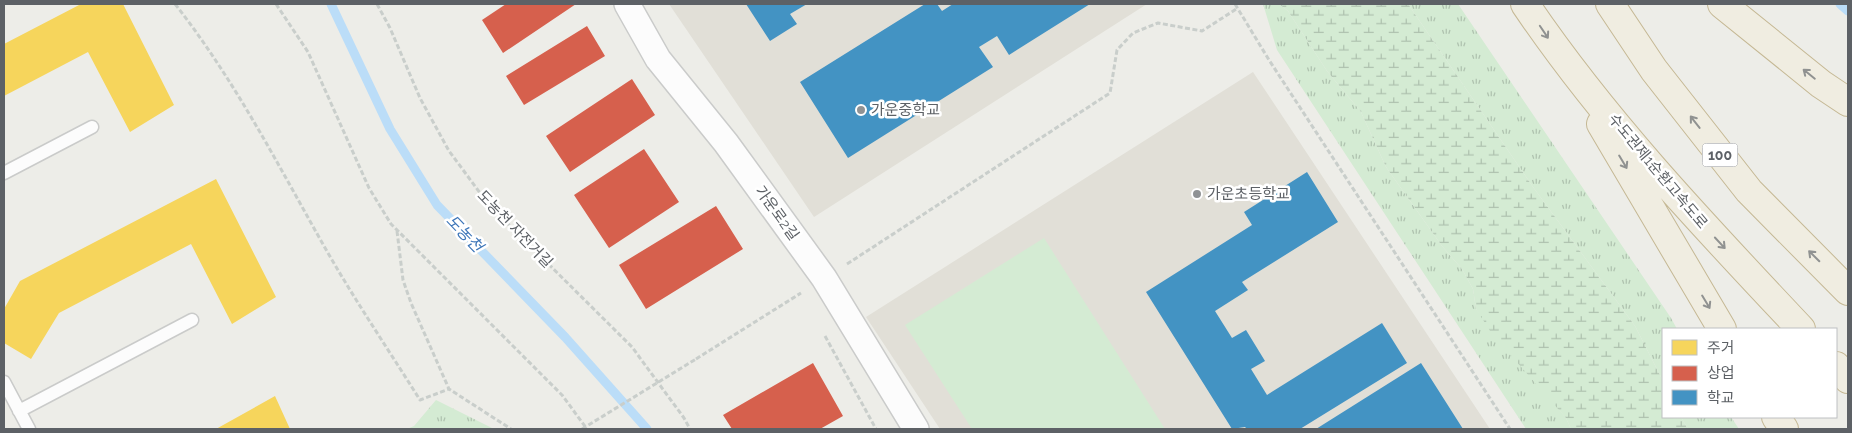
<svg xmlns="http://www.w3.org/2000/svg" width="1852" height="433" viewBox="0 0 1852 433" font-family="Raleway,'Noto Sans KR',sans-serif">
	<defs>
		<pattern id="grass-tufts" width="24" height="20" patternUnits="userSpaceOnUse" patternTransform="scale(1.25)"><rect width="24" height="20" fill="#d4ebd3"/><path d="M3 7l-1-3M5 7V3M7 7l1-3M15 17l-1-3M17 17v-4M19 17l1-3" fill="none" stroke="#afc2af"/></pattern>
		<pattern id="wetland-marsh" width="20" height="14" patternUnits="userSpaceOnUse" patternTransform="scale(1.25)"><rect width="20" height="14" fill="#d4ebd3"/><path d="M1 5h8M5 5V1M11 12h8M15 12V8" fill="none" stroke="#afc2af"/></pattern>
	</defs>
	<rect width="100%" height="100%" fill="#edede8"/>
	<path fill="#e1dfd7" d="M669,4H1147L814,217Z
		M1253,72L1490,429H940L866,317Z"/>
	<path fill="url(#grass-tufts)" d="M1263,4H1279L1288,11L1327,71L1361,112L1386,167L1442,246L1462,269L1473,289L1476,309L1566,418L1571,429H1526L1277,50Z
		M1408,4H1458L1671,318L1677,329H1663V381L1635,326L1533,187Z
		M436,400L494,429H407L414,426Z
		M1681,417H1731L1739,429H1688Z"/>
	<path fill="url(#wetland-marsh)" d="M1279,4H1408L1533,187L1635,326L1663,381V417H1681L1688,429H1571L1566,418L1492,334L1476,309L1473,289L1462,269L1442,246L1386,167L1361,112L1327,71L1288,11Z"/>
	<path fill="#d4ebd3" d="M1044,238L1165,429H972L905,325Z"/>
	<path fill="#f6d55c" d="M81,4H123L174,105L130,132L88,52L4,96V44Z
		M216,179L276,297L232,324L191,244L59,313L31,359L4,343V309L20,281Z
		M275,396L290,429H216Z"/>
	<path fill="#d6604d" d="M506,4H576L503,53L482,20Z
		M587,26L605,56L524,105L506,76Z
		M632,79L655,115L570,172L546,136Z
		M644,149L679,202L609,248L574,195Z
		M716,206L743,249L646,309L619,265Z
		M813,363L843,416L820,429H732L723,415Z"/>
	<path fill="#4393c3" d="M746,4H807L790,14L797,24L770,41Z
		M925,4H937L942,11L953,4H1090L1009,55L997,36L979,47L993,67L848,158L800,82Z
		M1307,172L1338,222L1242,282L1248,290L1215,311L1232,338L1246,330L1265,361L1251,369L1267,395L1382,323L1407,363L1300,429H1247L1245,427L1232,429L1146,292L1252,225L1244,212Z
		M1421,363L1463,429H1316Z"/>
	<g fill="none" stroke-linecap="round" stroke-linejoin="round">
		<path stroke="#bbddf8" stroke-width="9" d="M331,4L390,129L437,205L565,337L647,429
			M1840,4L1848,11"/>
		<defs>
			<path id="lane" d="M4,173L92,127
				M4,382L29,429
				M19,411L192,320"/>
			<path id="street" d="M627,4L658,59L726,143L824,278L916,429"/>
			<path id="highway" d="M1525,4C1604,121 1704,226 1801,329
				M1610,4L1654,70L1749,191L1848,291
				M1722,4L1821,84L1848,102
				M1601,124L1722,329
				M1836,366L1848,379
				M1776,417L1784,429"/>
		</defs>
		<use href="#lane" stroke="#cacbca" stroke-width="15"/>
		<use href="#street" stroke="#cacbca" stroke-width="28"/>
		<use href="#highway" stroke="#c5b894" stroke-width="30"/>
		<path stroke="#c9cecb" stroke-width="3" stroke-dasharray="5 2.5" stroke-linecap="butt" d="M175,4C234,79 277,163 324,246C354,299 388,349 420,400L449,389
			M276,4L308,52L369,188L391,224L562,395L587,429
			M377,4L390,28L420,98L449,151L489,205L632,347L684,418L690,429
			M1235,4L1269,60L1510,429
			M397,231L403,280L411,303L449,389L511,429
			M847,264L1110,93L1117,50L1133,33L1158,23L1202,31L1238,8
			M825,336L876,429
			M696,359L801,293"/>
		<use href="#lane" stroke="#fcfcfc" stroke-width="12"/>
		<use href="#street" stroke="#fcfcfc" stroke-width="25"/>
		<use href="#highway" stroke="#f0ede1" stroke-width="28"/>
		<path stroke="#c9cecb" stroke-width="3" stroke-dasharray="5 2.5" stroke-linecap="butt" d="M582,429L696,359"/>
	</g>
	<defs><path id="oneway-shaft" d="M-6 0H5M1.5-3L5.5 0L1.5 3" fill="none" stroke-width="1.6" stroke-linecap="round" stroke-linejoin="round" transform="scale(1.25)"/></defs>
	<g stroke="#909291">
		<use href="#oneway-shaft" transform="translate(1544 32) rotate(56)"/>
		<use href="#oneway-shaft" transform="translate(1809 74) rotate(-141)"/>
		<use href="#oneway-shaft" transform="translate(1695 122) rotate(-128)"/>
		<use href="#oneway-shaft" transform="translate(1623 162) rotate(59)"/>
		<use href="#oneway-shaft" transform="translate(1720 243) rotate(47)"/>
		<use href="#oneway-shaft" transform="translate(1814 256) rotate(-135)"/>
		<use href="#oneway-shaft" transform="translate(1706 302) rotate(59)"/>
	</g>
	<g fill="#8f9294" stroke="#fff" stroke-width="2">
		<circle cx="861" cy="110" r="5"/>
		<circle cx="1197" cy="194" r="5"/>
	</g>
	<g text-anchor="middle" stroke-width="5" stroke-linejoin="round" paint-order="stroke">
		<rect fill="#fff" stroke="#8e9094" stroke-width="1" x="1702.5" y="143.5" width="35" height="23" rx="4"/>
		<g font-size="14" font-weight="bold" fill="#5d6166">
			<text x="1720" y="160">100</text>
		</g>
		<g font-size="15" fill="#5d6166" stroke="#fff" text-anchor="start">
			<text x="871" y="115">가운중학교</text>
			<text x="1207" y="199">가운초등학교</text>
		</g>
		<g font-size="15" fill="#5d6166" stroke="#fff">
			<text transform="translate(1658 171) rotate(50)" y="5">수도권제1순환고속도로</text>
			<text transform="translate(777 213) rotate(54)" y="5">가운로2길</text>
			<text transform="translate(515 229) rotate(46)" y="5">도농천 자전거길</text>
		</g>
		<g font-size="16" font-style="italic" fill="#3c75b8" stroke="#fff">
			<text transform="translate(465 233) rotate(46)" y="6">도농천</text>
		</g>
	</g>
	<rect width="1852" height="433" fill="none" stroke="#5d6166" stroke-width="10"/>
	<rect x="1662" y="328" width="175" height="90" fill="#ffffff" stroke="#bec0c2"/>
	<rect x="1672" y="340" width="25" height="15" fill="#f6d55c" stroke="#bec0c2"/>
	<text x="1707" y="353" font-size="15" fill="#5d6166">주거</text>
	<rect x="1672" y="366" width="25" height="15" fill="#d6604d" stroke="#bec0c2"/>
	<text x="1707" y="378" font-size="15" fill="#5d6166">상업</text>
	<rect x="1672" y="390" width="25" height="15" fill="#4393c3" stroke="#bec0c2"/>
	<text x="1707" y="403" font-size="15" fill="#5d6166">학교</text>
</svg>
